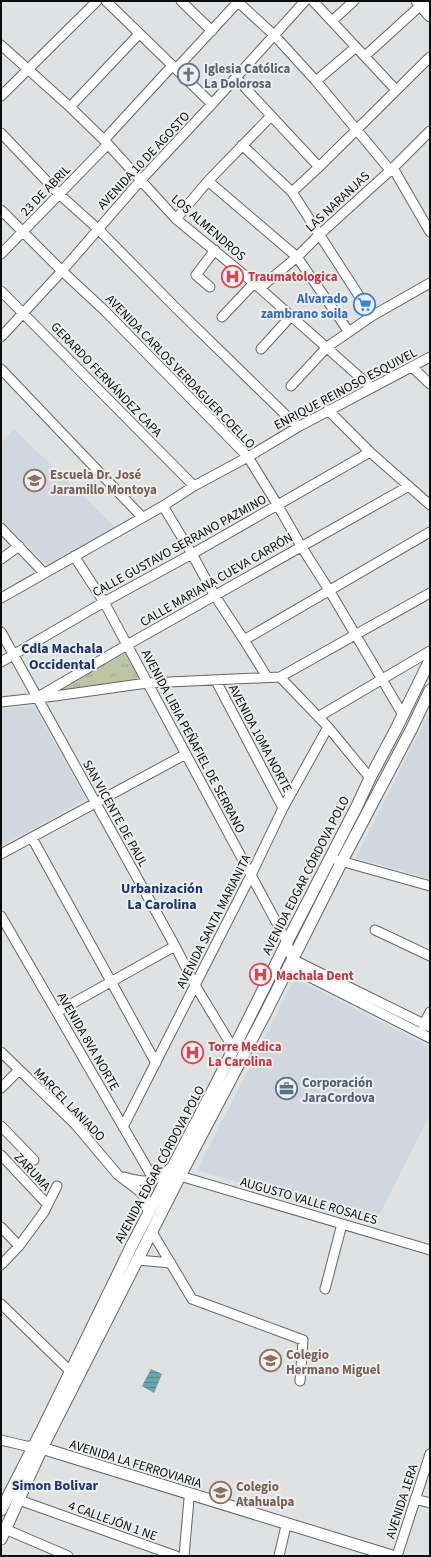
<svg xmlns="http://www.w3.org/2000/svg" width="431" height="1557" viewBox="0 0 431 1557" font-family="'Source Sans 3',sans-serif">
	<defs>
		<pattern id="grass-tufts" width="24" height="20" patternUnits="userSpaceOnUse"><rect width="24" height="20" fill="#bec5a4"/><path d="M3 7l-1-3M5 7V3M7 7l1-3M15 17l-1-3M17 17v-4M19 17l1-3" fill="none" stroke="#a2a88c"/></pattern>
		<pattern id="water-rules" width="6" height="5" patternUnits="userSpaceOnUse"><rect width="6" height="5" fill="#6aa4ac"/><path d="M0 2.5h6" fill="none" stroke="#55848a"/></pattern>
	</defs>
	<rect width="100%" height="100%" fill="#e0e1e2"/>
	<path fill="#d0d7de" d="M14,429L117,529L50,568L1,520V443Z
		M34,706L86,799L1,846V709Z
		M428,715L430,718V879L356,858Z
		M295,978L430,1047V1115L374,1225L197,1170Z"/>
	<path fill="url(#grass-tufts)" d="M129,647L151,687L40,698Z
		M162,1182L151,1205L141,1189L142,1186H147Z"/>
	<path fill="url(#water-rules)" d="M151,1369L162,1374L154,1393L142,1386Z"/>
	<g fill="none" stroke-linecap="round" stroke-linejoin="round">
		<defs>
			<path id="minor" d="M106,1L212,104
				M181,1L212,31
				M237,1L274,35L316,81L390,170
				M313,1L396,90
				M332,21L354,1
				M1,45L70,107L104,140L176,219L254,283L372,388
				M365,56L421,5
				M176,69L238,2
				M236,78L319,167
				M316,81L356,47
				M1,96L97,1
				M70,107L139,34
				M1,133L59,194L98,229L176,308L298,427
				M104,140L172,66
				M242,145L292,192L372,316
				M393,168L430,232
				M208,181L297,257L349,332
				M292,192L319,167L430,57
				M1,210L62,271L105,311L248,457L277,504L301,546L329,590L403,715
				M176,219L208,181L271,116
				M1,254L108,144
				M210,287L196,275L215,250
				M260,288L297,257L319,235L393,168L430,131
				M1,291L194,486
				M222,317L254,283
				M1,337L62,271L140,181L212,104L305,1
				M261,349L291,316
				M412,367L430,384
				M1,369L142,517
				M291,386L327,347L372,316L430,283
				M328,410L370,452L430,505
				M163,506L192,554L215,596L244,640L267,677
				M1,528L44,573
				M74,556L104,602L287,942L292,959L430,1027
				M1,559L19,546
				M1,598L163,506L194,486L248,457L298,427L430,357
				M1,632L175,946L195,985L233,1048
				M244,640L430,532
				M1,662L104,602L192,554L370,452
				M280,677L328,727L370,778
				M216,681L283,808
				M38,697L127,645L409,486
				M1,702L55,696L147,683L280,677L430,593
				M318,717L430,651
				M32,838L156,1063
				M1,854L186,754
				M337,860L430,886
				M1,916L154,1180
				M375,930L430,956
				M288,966L430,1038
				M57,1012L175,946
				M421,1030L430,1012
				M1,1052L75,1124L118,1175L139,1191L146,1199L148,1215
				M1,1088L19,1070
				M1,1126L34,1160
				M123,1127L251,875L283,808L328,727
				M1,1155L47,1204
				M180,1176L430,1250
				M124,1177C144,1183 155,1184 170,1168
				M1,1227L19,1246
				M152,1232L192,1299L303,1340L300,1381
				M138,1260L171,1263
				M1,1265L19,1246L44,1212L57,1186
				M325,1289L342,1224
				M1,1304L70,1371L75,1374
				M1,1440L26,1446H34
				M415,1499L430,1503
				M19,1500L176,1556
				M5,1529L68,1556
				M184,1556L189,1499
				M279,1556L285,1530
				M397,1556L430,1454"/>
			<path id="major" d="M417,1L430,16
				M429,1L430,2
				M35,1446L392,1556
				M1,1510L43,1428L132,1245L215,1086L287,942L357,806L370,778L396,729L430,660
				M1,1539L42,1448L180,1176L264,1016L343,859L411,730L430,690"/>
		</defs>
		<use href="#minor" stroke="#656667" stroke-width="11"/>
		<use href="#major" stroke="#656667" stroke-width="13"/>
		<use href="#minor" stroke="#fff" stroke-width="9"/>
		<use href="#major" stroke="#fff" stroke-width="11"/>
	</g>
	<defs>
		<symbol id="church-ring" viewBox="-11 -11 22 22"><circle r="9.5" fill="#edeeef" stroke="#6b7280" stroke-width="1.5"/><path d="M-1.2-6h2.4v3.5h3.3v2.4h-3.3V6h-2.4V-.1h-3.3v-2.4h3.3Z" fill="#6b7280"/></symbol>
		<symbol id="hospital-ring" viewBox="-11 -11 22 22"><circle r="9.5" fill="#edeeef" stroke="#e0444e" stroke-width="1.5"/><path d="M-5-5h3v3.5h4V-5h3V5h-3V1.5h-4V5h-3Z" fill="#e0444e"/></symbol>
		<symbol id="supermarket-ring" viewBox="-11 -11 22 22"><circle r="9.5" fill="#edeeef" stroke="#3f7fe0" stroke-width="1.5"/><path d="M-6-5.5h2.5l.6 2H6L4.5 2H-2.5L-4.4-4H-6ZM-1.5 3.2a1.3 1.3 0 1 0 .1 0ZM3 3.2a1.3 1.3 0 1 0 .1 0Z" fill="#3f7fe0"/></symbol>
		<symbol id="university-ring" viewBox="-11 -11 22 22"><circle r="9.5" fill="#edeeef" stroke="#8d6e63" stroke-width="1.5"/><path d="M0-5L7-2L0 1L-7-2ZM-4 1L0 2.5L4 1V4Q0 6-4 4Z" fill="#8d6e63"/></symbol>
		<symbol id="office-ring" viewBox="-11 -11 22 22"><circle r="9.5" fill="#edeeef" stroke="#5c6f8a" stroke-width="1.5"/><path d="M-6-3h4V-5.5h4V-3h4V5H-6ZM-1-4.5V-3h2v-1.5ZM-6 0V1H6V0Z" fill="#5c6f8a"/></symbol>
	</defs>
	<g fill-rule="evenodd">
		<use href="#church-ring" x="176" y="62" width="25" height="25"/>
		<use href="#hospital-ring" x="220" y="264" width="25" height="25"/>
		<use href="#supermarket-ring" x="352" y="292" width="25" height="25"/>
		<use href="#university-ring" x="22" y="468" width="25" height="25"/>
		<use href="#hospital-ring" x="248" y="962" width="25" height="25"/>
		<use href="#hospital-ring" x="180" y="1040" width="25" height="25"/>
		<use href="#office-ring" x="274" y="1076" width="25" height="25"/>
		<use href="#university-ring" x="258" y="1348" width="25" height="25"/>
		<use href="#university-ring" x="208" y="1480" width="25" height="25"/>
	</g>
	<g text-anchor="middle" stroke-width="4" stroke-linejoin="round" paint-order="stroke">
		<g font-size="13" font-weight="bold" fill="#5b616d" stroke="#edeeef" text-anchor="start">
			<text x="204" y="73">Iglesia Católica<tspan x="204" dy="15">La Dolorosa</tspan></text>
		</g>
		<g font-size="13" fill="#0b0c0c" stroke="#edeeef">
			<text transform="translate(143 160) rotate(-47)" y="5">AVENIDA 10 DE AGOSTO</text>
			<text transform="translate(45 190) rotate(-46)" y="5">23 DE ABRIL</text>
			<text transform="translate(337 201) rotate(-43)" y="5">LAS NARANJAS</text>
			<text transform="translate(209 227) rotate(41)" y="5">LOS ALMENDROS</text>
			<text transform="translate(181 371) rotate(46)" y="5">AVENIDA CARLOS VERDAGUER COELLO</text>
			<text transform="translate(107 379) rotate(46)" y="5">GERARDO FERNÁNDEZ CAPA</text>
			<text transform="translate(345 388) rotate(-28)" y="5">ENRIQUE REINOSO ESQUIVEL</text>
			<text transform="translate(179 545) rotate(-29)" y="5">CALLE GUSTAVO SERRANO PAZMINO</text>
			<text transform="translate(216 579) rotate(-30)" y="5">CALLE MARIANA CUEVA CARRÓN</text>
			<text transform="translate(261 738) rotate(62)" y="5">AVENIDA 10MA NORTE</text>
			<text transform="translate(194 741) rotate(62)" y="5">AVENIDA LIBIA PEÑAFIEL DE SERRANO</text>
			<text transform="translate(116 813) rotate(61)" y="5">SAN VICENTE DE PAUL</text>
			<text transform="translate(305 875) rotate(-63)" y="5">AVENIDA EDGAR CÓRDOVA POLO</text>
			<text transform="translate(213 921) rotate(-63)" y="5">AVENIDA SANTA MARIANITA</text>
			<text transform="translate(89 1041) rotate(60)" y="5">AVENIDA 8VA NORTE</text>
			<text transform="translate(70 1104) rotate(46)" y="5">MARCEL LANIADO</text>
			<text transform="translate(159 1164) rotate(-62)" y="5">AVENIDA EDGAR CÓRDOVA POLO</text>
			<text transform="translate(33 1171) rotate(47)" y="5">ZARUMA</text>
			<text transform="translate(309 1200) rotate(16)" y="5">AUGUSTO VALLE ROSALES</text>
			<text transform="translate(136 1463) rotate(17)" y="5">AVENIDA LA FERROVIARIA</text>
			<text transform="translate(401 1501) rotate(-72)" y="5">AVENIDA 1ERA</text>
			<text transform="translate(113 1520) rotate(20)" y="5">4 CALLEJÓN 1 NE</text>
		</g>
		<g font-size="13" font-weight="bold" fill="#be3a42" stroke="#edeeef" text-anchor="start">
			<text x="248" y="281">Traumatologica</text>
			<text x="276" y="980">Machala Dent</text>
			<text x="208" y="1051">Torre Medica<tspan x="208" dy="15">La Carolina</tspan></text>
		</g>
		<g font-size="13" font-weight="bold" fill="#366cbe" stroke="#edeeef" text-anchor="end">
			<text x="348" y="303">Alvarado<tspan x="348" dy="15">zambrano soila</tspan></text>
		</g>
		<g font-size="13" font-weight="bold" fill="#785e54" stroke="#edeeef" text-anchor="start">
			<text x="50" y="479">Escuela Dr. José<tspan x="50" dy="15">Jaramillo Montoya</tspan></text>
			<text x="286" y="1359">Colegio<tspan x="286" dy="15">Hermano Miguel</tspan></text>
			<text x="236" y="1491">Colegio<tspan x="236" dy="15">Atahualpa</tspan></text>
		</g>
		<g font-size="13" font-weight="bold" fill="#4e5e75" stroke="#edeeef" text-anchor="start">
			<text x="302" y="1087">Corporación<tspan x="302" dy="15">JaraCordova</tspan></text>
		</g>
		<g font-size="14" font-weight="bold" fill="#1e356c" stroke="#edeeef">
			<text x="62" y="653">Cdla Machala<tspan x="62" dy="16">Occidental</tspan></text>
			<text x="162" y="893">Urbanización<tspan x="162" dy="16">La Carolina</tspan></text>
			<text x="55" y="1490">Simon Bolivar</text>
		</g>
	</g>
	<rect width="431" height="1557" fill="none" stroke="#0b0c0c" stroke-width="4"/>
</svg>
